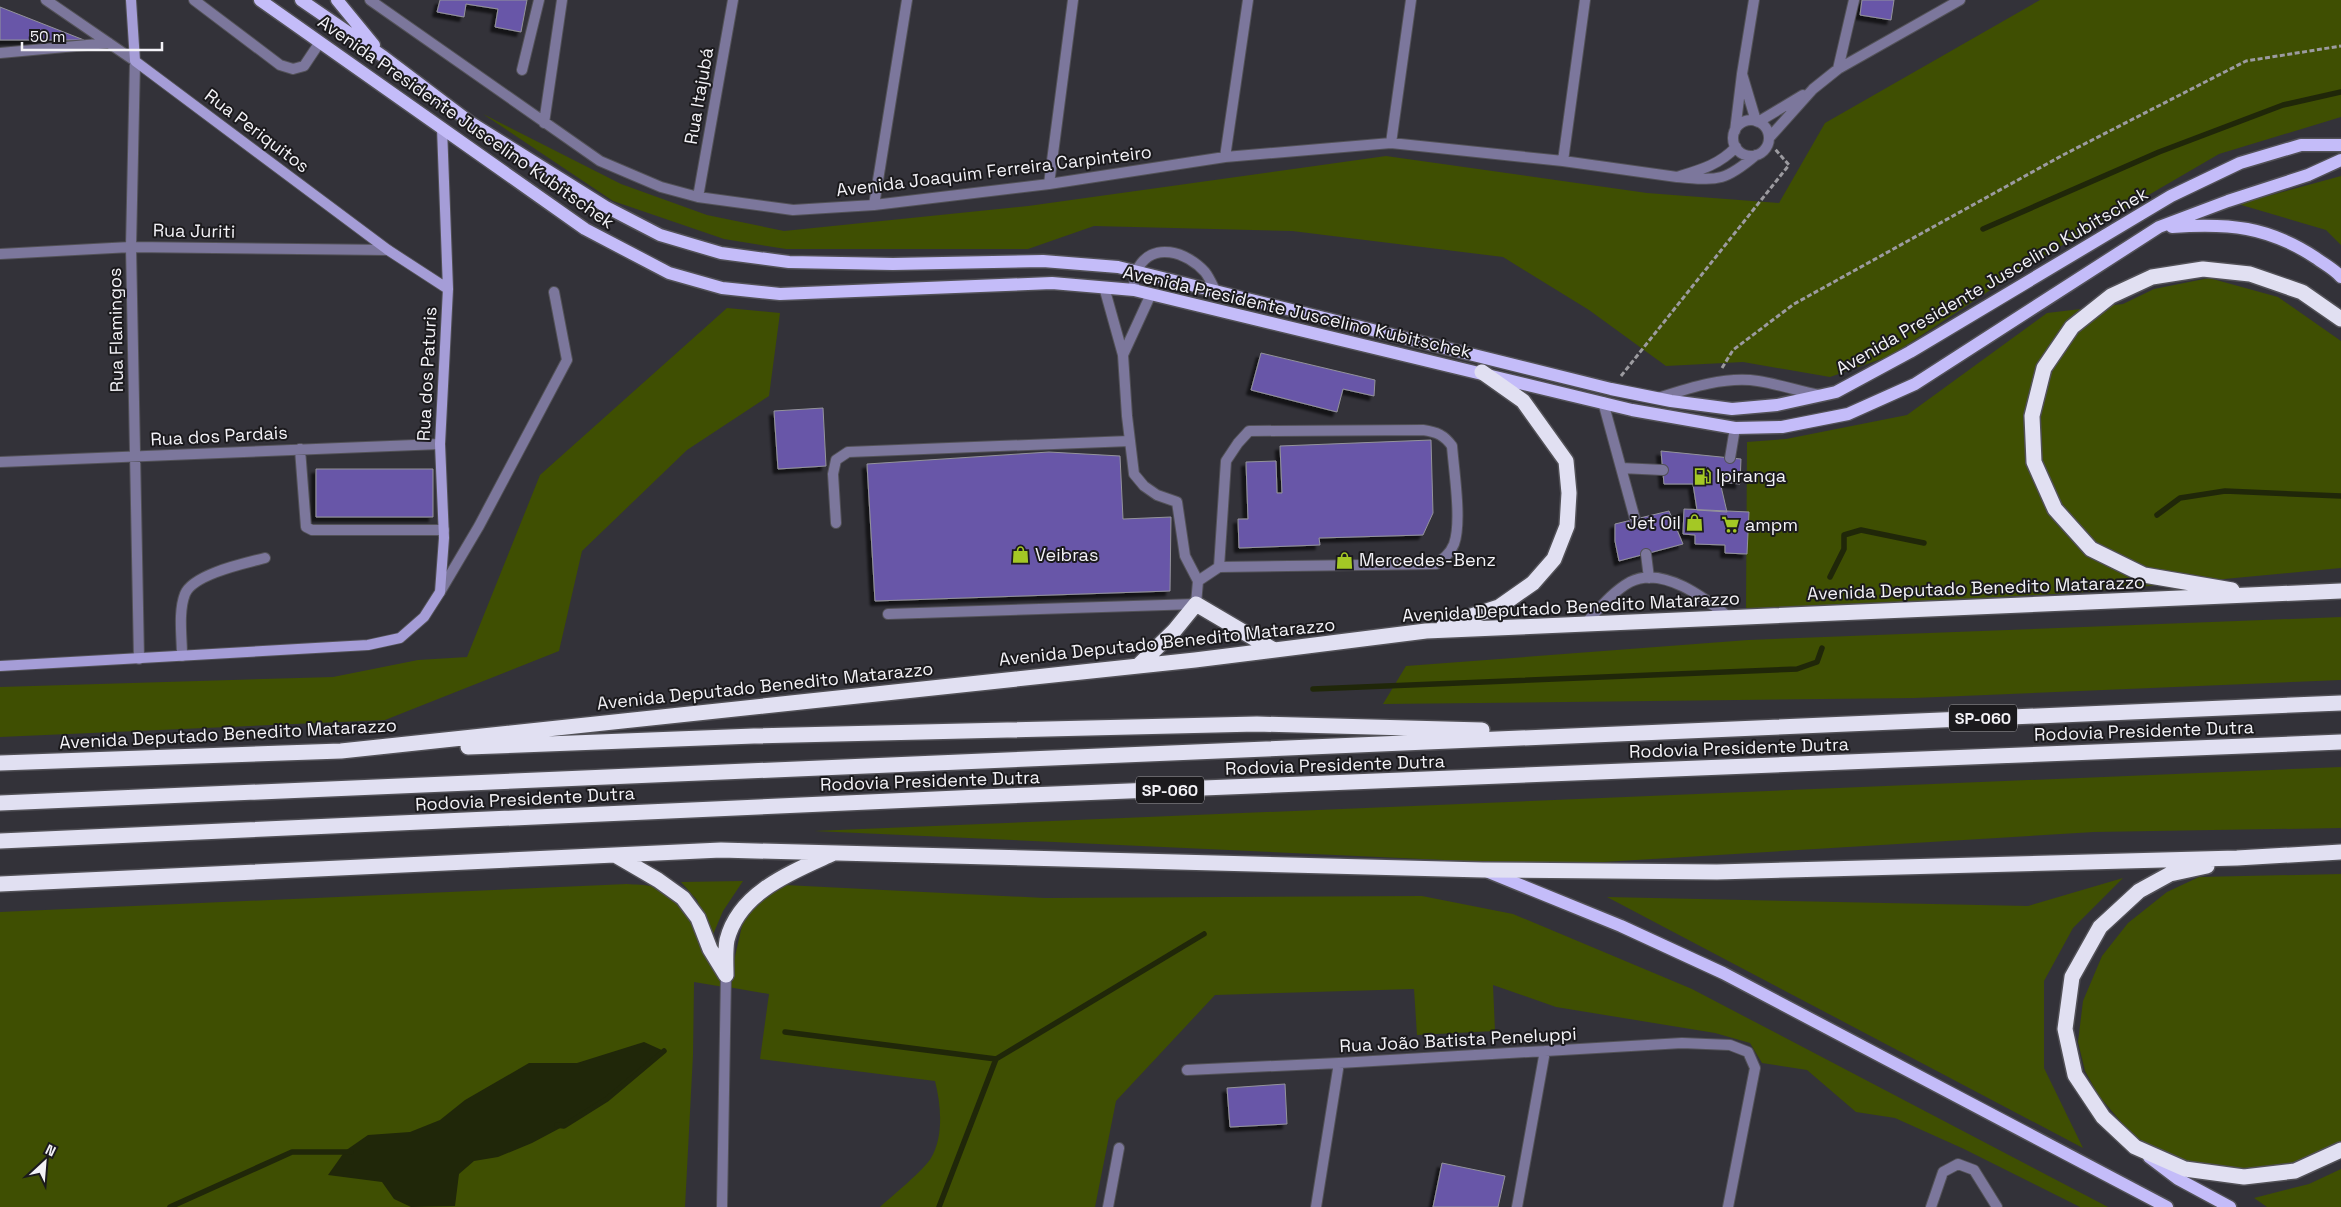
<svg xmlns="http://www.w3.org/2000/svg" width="2341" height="1207" viewBox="0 0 2341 1207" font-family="'Space Grotesk',sans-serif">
	<defs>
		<filter id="shadow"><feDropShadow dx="-4.5" dy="4.5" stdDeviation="1" flood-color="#0009"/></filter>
	</defs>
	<rect width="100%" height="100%" fill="#333239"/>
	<path fill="#3f4f02" d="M2040,0H2341V117L2219,154L2030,264L1890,356L1830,377L1743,362L1666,366L1589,310L1503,257L1292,231L1094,226L1028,249H786L724,239L613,201L483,114L621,184L707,215L784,231L1028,206L1386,156L1647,193L1779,203L1825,123Z
		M2341,176V245L2326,230L2238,204Z
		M2209,278L2278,297L2341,341V568L2086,592L1746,612L1747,442L1786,439L1907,415L2047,313L2123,304L2154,289Z
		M727,308L780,313L769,396L687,450L582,551L559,651L385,720L0,737V687L333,677L418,660L467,657L540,475Z
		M2341,617V680L1914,698L1383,704L1406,666L1748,640Z
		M2341,767V828L2094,832L1554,865L814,831Z
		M2341,874V1142L2321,1154L2285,1167L2249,1173L2183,1161L2133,1136L2099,1096L2085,1071L2078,1042L2083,1001L2102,956L2128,923L2167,892L2199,877Z
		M2123,878L2073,928L2044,981V1068L2083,1148L1607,897L2028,906Z
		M743,881L723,911L712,937L697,900L681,882Z
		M627,884C635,885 645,884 654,887C685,894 709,951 724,977V987L694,982L693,1055L685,1207H0V912Z
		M785,885L1045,898L1422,896L1513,914L1692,989L2108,1207H2080L1964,1149L1895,1118L1856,1112L1807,1070L1762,1063L1750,1043L1715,1033L1556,1007L1493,985L1495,1031L1417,1035L1414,989L1215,995L1116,1101L1095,1207H880C892,1196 924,1170 931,1158C944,1136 941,1105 935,1081L760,1059L769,994L728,987L744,917L760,897Z
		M2341,1169V1207H2267L2254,1198L2309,1184Z"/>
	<path fill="#202709" d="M644,1042L664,1051L607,1099L564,1126L532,1143L498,1157L474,1161L459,1174L455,1206L411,1207L394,1199L382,1182L328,1175L345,1151L368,1135L410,1132L440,1120L465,1100L529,1063H577Z"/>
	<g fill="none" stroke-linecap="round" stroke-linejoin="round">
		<path stroke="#202709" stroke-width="5.5" d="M1983,229L2159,152L2283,105L2341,92
			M2157,515L2180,498L2225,491L2341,496
			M1830,577L1844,549V535L1861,530L1924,543
			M1313,689L1797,669L1817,662L1822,648
			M785,1032L996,1059L1204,934
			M557,1125L564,1126L607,1099L664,1051
			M170,1207L292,1152H351
			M939,1207L996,1059"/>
	</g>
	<path fill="#6757a8" stroke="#94939b" filter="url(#shadow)" d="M440,0H527L521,32L495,27L498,9L466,4L464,17L437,12Z
		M1862,0H1894L1891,20L1860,15Z
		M0,7L84,40H0Z
		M1261,353L1375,380L1374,396L1343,389L1337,412L1251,390Z
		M823,408L826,466L778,469L774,411Z
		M1431,440L1433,513L1423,535L1319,538L1320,545L1239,548L1238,519H1248L1246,462L1276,461L1277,493H1282L1280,446Z
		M1661,451L1741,459L1740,484L1720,482L1727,512L1697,510L1693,484H1664Z
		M1049,452L1120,456L1123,519L1171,517L1170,591L875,601L867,464Z
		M316,469H433V517H316Z
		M1684,509L1749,512L1747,554L1725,553V545L1695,544V535L1683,534Z
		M1669,511L1683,544L1619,561L1615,541V524Z
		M1285,1084L1287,1124L1230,1127L1227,1088Z
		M1442,1163L1505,1176L1498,1207H1433Z"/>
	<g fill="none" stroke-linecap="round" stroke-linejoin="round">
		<defs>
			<path id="lane" d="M194,0L280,65L293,69L304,66L320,42
				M1134,290C1134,284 1134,275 1137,270C1152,240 1187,252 1205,272C1209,277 1212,284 1215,290
				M1123,355L1151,294
				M1603,402L1635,519
				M1730,458L1735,428
				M1621,468L1663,470
				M836,523L833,474L836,460L848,452L1130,441
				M1646,554L1649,578
				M1198,581L1219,567L1436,564C1443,559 1450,554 1454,544C1462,522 1454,472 1452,446C1444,435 1437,432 1423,430L1249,431L1238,443L1226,461L1219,567
				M440,592L479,526L567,360L554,292
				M888,614L1196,604L1198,581L1185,556L1177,502L1157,495L1144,486L1134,474L1127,416L1123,355L1104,287
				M1585,624C1599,609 1612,592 1630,582C1663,565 1706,599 1730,618
				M182,656C182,637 178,612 185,594C193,574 246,563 265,558
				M722,1207L726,975"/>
			<path id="street" d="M46,0L135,61L131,247L139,659
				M370,0L600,161L661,187L698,197L793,210L874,205L1049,184L1225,157L1391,143L1563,161L1677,177
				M0,53L109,43
				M1838,69L1854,0
				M522,70L539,0
				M1742,74L1754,0
				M1733 138a18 18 0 1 1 36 0a18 18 0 1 1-36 0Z
				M1758,122L1803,95
				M544,123L562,0
				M1735,131L1742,74L1756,121
				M1769,138L1813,89L1838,69L1960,0
				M1391,143L1411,0
				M1736,147C1719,165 1700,170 1677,177C1717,180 1723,183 1756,155
				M1225,157L1248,0
				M1563,161L1585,0
				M1049,184L1073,0
				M698,197L733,0
				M874,205L907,0
				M0,254L131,247L388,250
				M1658,398C1689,388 1725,376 1758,381C1778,384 1799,391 1819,395
				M300,449L306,527L312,530H444
				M0,462L440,444
				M1187,1070L1339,1063L1682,1043L1730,1045L1748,1052L1755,1068L1728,1207
				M1108,1207L1119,1148
				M1316,1207L1339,1063
				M1517,1207L1545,1051
				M1931,1207L1943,1172L1958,1164L1974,1170L1997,1207"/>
			<path id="secondary" d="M131,0L135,61L388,250L448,289
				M0,666L368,645L400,638L424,617L440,592L444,538L440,444L448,289L442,128"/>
			<path id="primary" d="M260,0L585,229L669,273L722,288L780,294L1052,283L1134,290L1632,410L1735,428L1782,427L1848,414L1915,384L2159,227L2228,201L2308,175L2341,160
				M301,0L384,57L470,122L606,207L660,235L721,253L789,262L893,264L1043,261L1118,267L1611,389L1671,401L1732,409L1777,405L1836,392L1910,352L2171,196L2240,163L2301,145H2341
				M337,0L374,45
				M2172,227C2228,223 2268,226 2316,258C2324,264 2334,269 2341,277
				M1486,871L1621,926L1723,973L2167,1207
				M2149,1157L2178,1179L2230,1207"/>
			<path id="highway" d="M2232,590L2144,575L2091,549L2055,509L2034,462L2032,416L2044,368L2072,327L2111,296L2152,277L2203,269L2250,274L2302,292L2341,319
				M1444,625L1499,607L1533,583L1554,559L1567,526L1569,493L1566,461L1523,401L1482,372
				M1139,665L1174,631L1196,604L1274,650
				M468,747L754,736L1257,724L1482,730
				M0,763L341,751L1195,660L1426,631L2341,591
				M0,803L2341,703
				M0,841L980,797L2341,742
				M615,855L658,880L683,898L698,918L710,949L726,975
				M2207,866L2170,874L2139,891L2100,927L2072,977L2065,1029L2075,1075L2103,1117L2135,1147L2185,1169L2244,1177L2295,1171L2341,1150
				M0,884L721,850L1483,870L1717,872L2237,858L2341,852
				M726,975C726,964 725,951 727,940C739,892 792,872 832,854"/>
		</defs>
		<use href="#lane" stroke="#525157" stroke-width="12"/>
		<use href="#street" stroke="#525157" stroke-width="12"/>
		<use href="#secondary" stroke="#525157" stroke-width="12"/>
		<use href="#primary" stroke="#525157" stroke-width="15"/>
		<use href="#highway" stroke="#525157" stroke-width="18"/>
		<path stroke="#9c9ba0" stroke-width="3" stroke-dasharray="5 2.5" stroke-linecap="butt" d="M1722,368L1733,350L1794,304L2063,155L2246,61L2341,46
			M1621,376L1789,165L1775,149"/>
		<use href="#lane" stroke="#7c779c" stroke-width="10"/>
		<use href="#street" stroke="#7c779c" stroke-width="10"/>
		<use href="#secondary" stroke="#a59dd7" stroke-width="10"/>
		<use href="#primary" stroke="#c4bcf9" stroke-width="12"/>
		<use href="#highway" stroke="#e1e0f2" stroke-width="15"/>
	</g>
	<defs>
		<symbol id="fuel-bare" viewBox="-9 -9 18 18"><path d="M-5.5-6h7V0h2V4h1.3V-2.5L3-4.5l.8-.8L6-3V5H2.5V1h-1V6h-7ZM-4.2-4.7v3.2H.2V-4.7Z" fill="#a4c825" stroke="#1b1a1d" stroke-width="2.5" paint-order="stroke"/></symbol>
		<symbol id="shop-bare" viewBox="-9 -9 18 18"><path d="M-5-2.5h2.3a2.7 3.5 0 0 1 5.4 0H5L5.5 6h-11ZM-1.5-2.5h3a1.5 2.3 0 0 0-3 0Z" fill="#a4c825" stroke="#1b1a1d" stroke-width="2.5" paint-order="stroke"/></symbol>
		<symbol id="supermarket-bare" viewBox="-9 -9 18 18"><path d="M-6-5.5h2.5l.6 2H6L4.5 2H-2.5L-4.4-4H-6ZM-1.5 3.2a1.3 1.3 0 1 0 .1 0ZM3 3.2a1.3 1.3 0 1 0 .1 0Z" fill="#a4c825" stroke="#1b1a1d" stroke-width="2.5" paint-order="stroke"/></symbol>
	</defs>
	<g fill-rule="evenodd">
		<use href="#fuel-bare" x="1690" y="464" width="25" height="25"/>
		<use href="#shop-bare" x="1682" y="510" width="25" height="25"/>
		<use href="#supermarket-bare" x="1718" y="512" width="25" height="25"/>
		<use href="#shop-bare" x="1008" y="542" width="25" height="25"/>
		<use href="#shop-bare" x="1332" y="548" width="25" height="25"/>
	</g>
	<g text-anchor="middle" stroke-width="4" stroke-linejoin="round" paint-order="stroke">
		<g fill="#1b1a1d" stroke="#b2b1b6" stroke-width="1">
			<rect x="1949" y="704.5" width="68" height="27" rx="4"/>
			<rect x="1136" y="776.5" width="68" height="27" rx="4"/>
		</g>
		<g font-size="16" font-weight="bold" fill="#f3f2f7">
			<text x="1983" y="724">SP-060</text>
			<text x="1170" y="796">SP-060</text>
		</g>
		<g font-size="18" fill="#f3f2f7" stroke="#1b1a1d">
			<text transform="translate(699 96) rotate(-80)" y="6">Rua Itajubá</text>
			<text transform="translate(466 122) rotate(35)" y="6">Avenida Presidente Juscelino Kubitschek</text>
			<text transform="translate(257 131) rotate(37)" y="6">Rua Periquitos</text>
			<text transform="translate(994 171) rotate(-7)" y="6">Avenida Joaquim Ferreira Carpinteiro</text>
			<text transform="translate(194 231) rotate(1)" y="6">Rua Juriti</text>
			<text transform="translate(1992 281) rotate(-30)" y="6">Avenida Presidente Juscelino Kubitschek</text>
			<text transform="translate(1297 312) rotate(13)" y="6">Avenida Presidente Juscelino Kubitschek</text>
			<text transform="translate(116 330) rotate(-91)" y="6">Rua Flamingos</text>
			<text transform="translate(427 374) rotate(-87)" y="6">Rua dos Paturis</text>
			<text transform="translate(219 436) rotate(-3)" y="6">Rua dos Pardais</text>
			<text transform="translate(1976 588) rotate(-2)" y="6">Avenida Deputado Benedito Matarazzo</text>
			<text transform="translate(1571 607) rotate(-3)" y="6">Avenida Deputado Benedito Matarazzo</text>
			<text transform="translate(1167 642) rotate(-6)" y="6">Avenida Deputado Benedito Matarazzo</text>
			<text transform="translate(765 686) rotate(-6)" y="6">Avenida Deputado Benedito Matarazzo</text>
			<text transform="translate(2144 731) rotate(-2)" y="6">Rodovia Presidente Dutra</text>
			<text transform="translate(228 734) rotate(-3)" y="6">Avenida Deputado Benedito Matarazzo</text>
			<text transform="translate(1739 748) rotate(-2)" y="6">Rodovia Presidente Dutra</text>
			<text transform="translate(1335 765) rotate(-2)" y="6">Rodovia Presidente Dutra</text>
			<text transform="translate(930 781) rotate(-2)" y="6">Rodovia Presidente Dutra</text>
			<text transform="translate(525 799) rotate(-3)" y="6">Rodovia Presidente Dutra</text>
			<text transform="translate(1458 1040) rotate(-3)" y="6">Rua João Batista Peneluppi</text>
		</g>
		<g font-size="18" fill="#f3f2f7" stroke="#1b1a1d" text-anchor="start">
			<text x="1716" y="482">Ipiranga</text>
			<text x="1681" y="529" text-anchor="end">Jet Oil</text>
			<text x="1745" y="531">ampm</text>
			<text x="1035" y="561">Veibras</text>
			<text x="1359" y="566">Mercedes-Benz</text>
		</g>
	</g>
	<g transform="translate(45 1162) rotate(26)" stroke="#1b1a1d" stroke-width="4" paint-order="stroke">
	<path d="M0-4L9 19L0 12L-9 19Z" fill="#f3f2f7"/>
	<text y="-8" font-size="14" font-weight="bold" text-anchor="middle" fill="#f3f2f7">N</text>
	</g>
	<path d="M22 42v8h140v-8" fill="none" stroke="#f3f2f7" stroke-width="2.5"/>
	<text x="30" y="42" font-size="15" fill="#f3f2f7" stroke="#1b1a1d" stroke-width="4" paint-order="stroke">50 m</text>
</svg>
